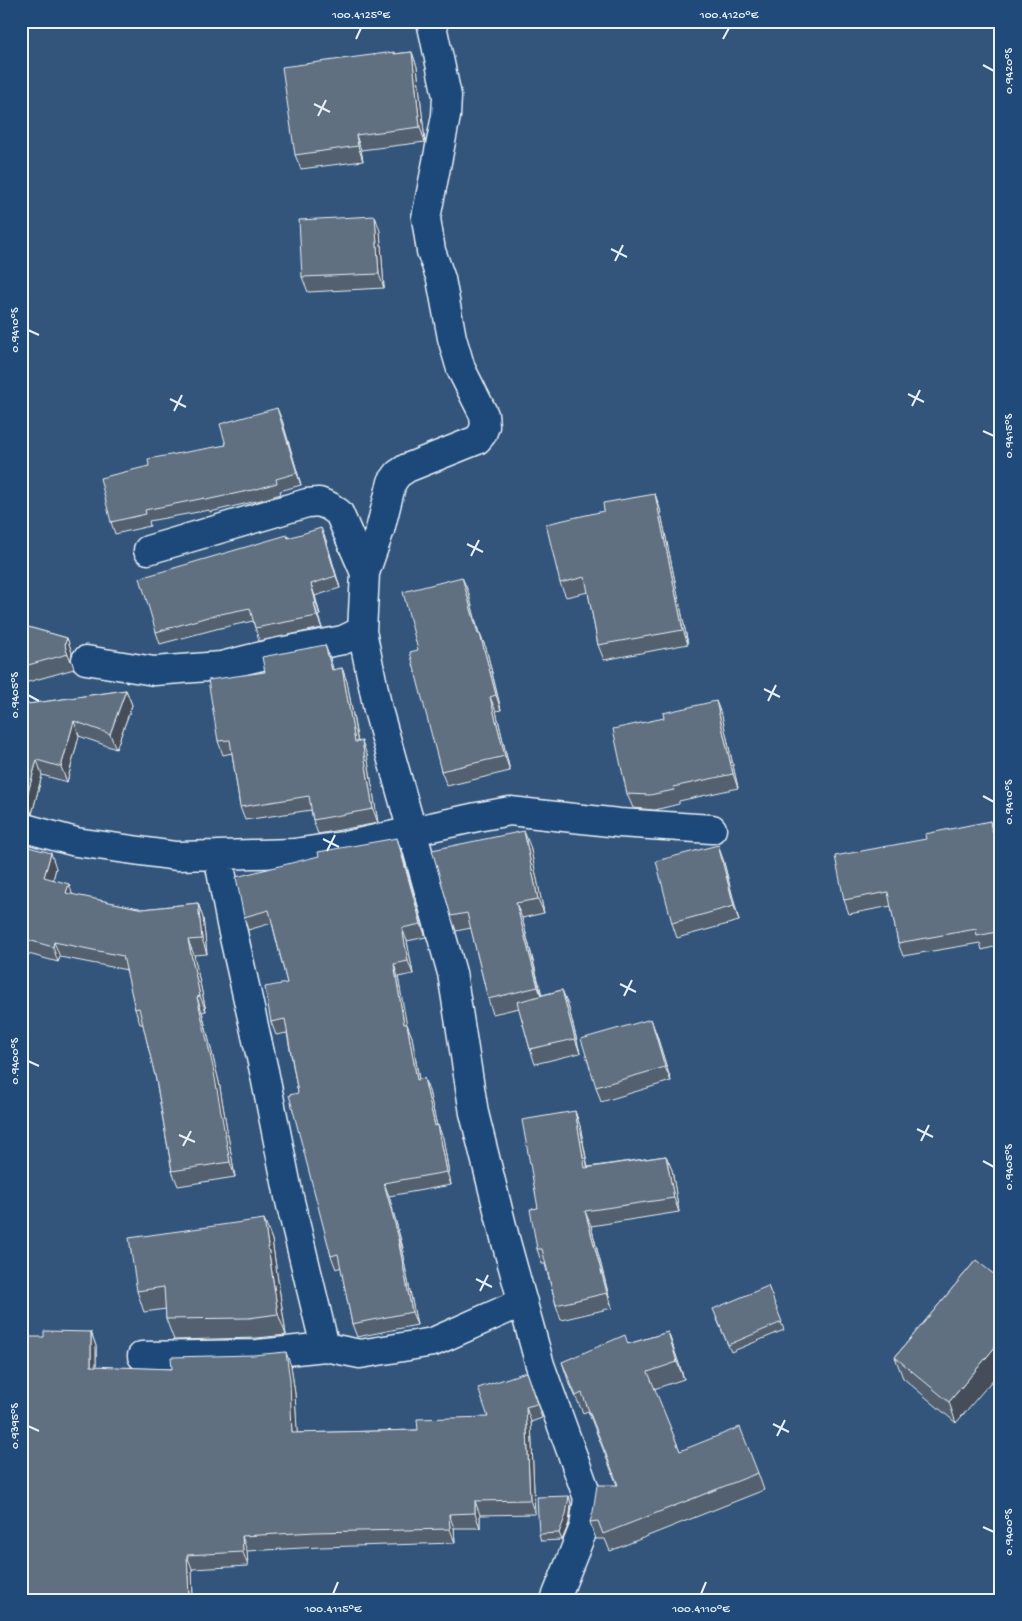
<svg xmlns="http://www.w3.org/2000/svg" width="1022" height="1621" viewBox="0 0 1022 1621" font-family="'Gochi Hand',sans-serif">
	<rect width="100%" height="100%" fill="#33557c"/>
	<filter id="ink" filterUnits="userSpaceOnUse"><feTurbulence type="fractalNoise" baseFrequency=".02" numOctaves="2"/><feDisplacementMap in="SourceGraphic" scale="10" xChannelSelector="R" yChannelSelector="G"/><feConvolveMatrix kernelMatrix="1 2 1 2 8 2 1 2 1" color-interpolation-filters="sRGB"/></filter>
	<g filter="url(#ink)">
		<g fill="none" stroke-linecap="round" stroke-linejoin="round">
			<defs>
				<path id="minor" d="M148,550L307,503L319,502L329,506L339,513L365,573
					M362,631L365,573L380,530L392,482L398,474L407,468L477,440L482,434L485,426L484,415L461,369L452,338L441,279L431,251L426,218L446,116L447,96L431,21
					M86,660L154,671L221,666L274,653L343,640L362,631L378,710L452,973L474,1113L506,1242L540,1365L588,1498L584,1527L555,1600
					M21,827L76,842L176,856L218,855
					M523,1302L433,1342L360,1354L325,1347L289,1197L264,1071L231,924L218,855L294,853L349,845L477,817L510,811L619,823L712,829
					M142,1356L258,1354L325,1347"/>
			</defs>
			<use href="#minor" stroke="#e8f1f8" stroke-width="31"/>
			<use href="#minor" stroke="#1f4a7a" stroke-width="28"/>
		</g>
		<path fill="#53606f" stroke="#e8f1f8" d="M394,52V54L412,52L417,67L425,142L361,150L363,161L301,169L295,155Z
			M380,231L384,288L308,292L302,277Z
			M282,420L301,485L280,491L281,494L261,500L210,512L209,510L149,521L150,526L115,534L111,522L149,466L226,445Z
			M655,494L660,509L688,644L604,660L598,645L588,592L566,597L560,583L604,511Z
			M288,537L326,540L340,588L315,596L320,615L318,616L322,628L259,641L253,621L216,629L160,644L156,632Z
			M468,591L479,634L486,648L501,710L496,711L510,771L447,786L441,771L418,650Z
			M21,625L67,638L72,653L71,658L74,669L21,684Z
			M330,658L333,670L342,668L347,682L358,742L367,755L378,823L318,834L313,820L311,810L245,820L240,807L232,753L223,755L218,741L265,672Z
			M126,690L132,705L116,749L79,736L67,782L42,775L32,814L21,812V705Z
			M722,716L738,788L679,801V804L655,810L633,808L627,794Z
			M990,821L994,832L1001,830V945L982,950L980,943L903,956L898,943L891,906L849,914L844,900L926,839Z
			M21,837L24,844L23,846L56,868L53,879L73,895L143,909L198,903L203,918L207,954L194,955L206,1011L202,1012L219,1082L235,1177L178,1186L172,1171L156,1080L143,1024H140L135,1009L127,970L60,957L58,962L21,952Z
			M530,846L544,913L522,918L542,995L562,990L568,1005L580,1053L535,1064L530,1049L519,1008L493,1014L488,999L471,928L456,931L451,916Z
			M401,850L426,937L407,941L413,974L398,977L406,1024L412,1037L419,1079L429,1091L437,1126L443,1138L451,1185L389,1196L404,1252H402L417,1325L357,1337L352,1324L341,1267L336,1269L331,1256L298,1093L287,1033L276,1035L271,1022L287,983L272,923L248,930L244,917Z
			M723,859L739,921L677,938L672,923Z
			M1001,950V971L996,959Z
			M656,1033L671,1081L601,1102L596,1087Z
			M575,1111L580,1126L588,1167L666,1156L672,1170L679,1212L591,1226L612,1308L561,1320L556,1305L545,1264H542L537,1249L538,1208Z
			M264,1219L272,1240L286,1335L257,1338L174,1340L166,1319V1309L144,1312L137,1291Z
			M976,1260L956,1423L903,1378L895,1357Z
			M768,1286L784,1330L731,1352L716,1317Z
			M91,1332L96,1346V1367L172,1369L291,1366L295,1394L297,1433L418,1430L488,1417L526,1372L542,1418L531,1422L535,1514L480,1515V1528H454L455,1543L320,1547L247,1551L248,1566L192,1569L193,1600H21L44,1337Z
			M668,1332L684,1379L654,1389L680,1451L758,1473L764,1490L610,1551L605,1539H596L590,1522L617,1485L588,1411L583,1413L568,1380L562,1362L628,1344Z
			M569,1496L571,1504L569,1523L562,1540L541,1541L539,1534Z"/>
		<path fill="#444e5a" stroke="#e8f1f8" d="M412,52L417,67L425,142L420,127Z
			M356,135L361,150L363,161L358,146Z
			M375,216L380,231L384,288L379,274Z
			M277,408L282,420L301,485L297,473Z
			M655,494L660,509L688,644L683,630Z
			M321,528L326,540L340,588L336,576Z
			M21,555L24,563L21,571Z
			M462,577L468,591L483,649L478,634Z
			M311,584L315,596L320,615L316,603Z
			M314,603L318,616L322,628L317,616Z
			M480,634L486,648L501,710L496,695Z
			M67,638L72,653L71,658V661L68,654L66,650L65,643Z
			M325,645L330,658L337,683L332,670Z
			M342,668L347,682L360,756L355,742Z
			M126,690L132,705L116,749L110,734Z
			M490,697L496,711L510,771L505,756Z
			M716,701L722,716L738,788L733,774Z
			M74,721L79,736L67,782L61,767Z
			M362,741L367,755L378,823L373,809Z
			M37,760L42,775L32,814L26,799Z
			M524,831L530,846L544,913L538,899Z
			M21,837L24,844L21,853Z
			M397,838L401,850L426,937L421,924Z
			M718,845L723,859L739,921L734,906Z
			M51,853L56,868L50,892L44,877Z
			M69,884L74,899L66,893Z
			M198,903L203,918L207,954L202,939Z
			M516,903L522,918L543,1002L538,987Z
			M402,928L407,941L413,974L408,961Z
			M188,940L194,955L206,1011L200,996Z
			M54,942L60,957L58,962L53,947Z
			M394,964L398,977L409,1037L404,1024Z
			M562,990L568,1005L580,1053L575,1039Z
			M197,997L202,1012L219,1082L235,1177L230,1162Z
			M651,1019L656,1033L671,1081L665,1067Z
			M407,1024L412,1037L421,1093L417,1080Z
			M424,1078L429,1091L440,1139L435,1126Z
			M575,1111L580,1126L590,1182L585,1168Z
			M438,1125L443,1138L451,1185L447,1172Z
			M666,1156L672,1170L679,1212L674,1198Z
			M384,1183L389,1196L404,1252L399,1239Z
			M585,1211L591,1226L612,1308L607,1293Z
			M264,1219L272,1240L286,1335L278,1314Z
			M398,1239L402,1252L417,1325L412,1312Z
			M91,1332L96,1346V1381L91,1366Z
			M668,1332L674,1349L684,1379L677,1362Z
			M1001,1340V1370L956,1423L949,1402Z
			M286,1352L291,1366L295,1394L298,1447L292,1433Z
			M526,1407L531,1422L535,1514L530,1500Z
			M569,1496L571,1504L569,1523L562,1540L559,1533Z
			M475,1501L480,1515V1528L475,1513Z
			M449,1514L454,1528L455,1543L450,1529Z
			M242,1536L247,1551L248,1566L243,1552Z
			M187,1555L192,1569L193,1600H190L189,1596Z"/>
		<path fill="#617081" stroke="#e8f1f8" d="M394,52V54L412,52L420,127L356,135L358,146L295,155L282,67Z
			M375,216L379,274L302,277L299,220Z
			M277,408L297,473L276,479L277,483L257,489L206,500L205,498L145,510L146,514L111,522L100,478L149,466L148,459L226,445L220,424Z
			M655,494L683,630L598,645L585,577L560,583L546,524L604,511L603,503Z
			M321,528L336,576L311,584L316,603H314L317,616L255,628L250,608L211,616L156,632L140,578L287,535L288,538Z
			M462,577L478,634H480L496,695L490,697L505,756L441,771L410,652L418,650L403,592Z
			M21,625L67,638L65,643L66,650L68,654L21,667Z
			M325,645L332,670L342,668L355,742L362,741L373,809L313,820L309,796L240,807L230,740L218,741L208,680L265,672L262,657Z
			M126,690L110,734L74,721L61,767L37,760L26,799L21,798V705Z
			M716,701L733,774L673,787L674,790L650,795L627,794L613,729L664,718L663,713Z
			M990,821L992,832L1001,830V931L977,936L976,929L898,943L888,892L844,900L835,856L926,839L925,834Z
			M524,831L538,899L516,903L538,987L488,999L467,913L451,916L432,850Z
			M397,838L421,924L402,928L408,961L394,964L404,1024H407L417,1080L424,1078L435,1126L438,1125L447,1172L384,1183L399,1239H398L412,1312L352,1324L338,1254L331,1256L289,1095L298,1093L285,1019L271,1022L265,987L287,983L269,910L244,917L236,877L319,856L318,852Z
			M21,845L51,853L44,877L69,884L66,893L143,909L198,903L202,939L188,940L200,996L197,997L213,1067L230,1162L172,1171L156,1080L139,1008L135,1009L123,956L54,942L53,947L21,938Z
			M718,845L734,906L672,923L656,861Z
			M1001,950V957L996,959Z
			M562,990L575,1039L530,1049L517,1002Z
			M651,1019L665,1067L596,1087L581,1039Z
			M575,1111L585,1168L666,1156L674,1198L585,1211L607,1293L556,1305L542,1249H537L530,1209L538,1208L522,1120Z
			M264,1219L278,1314L249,1318L166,1319L164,1287L137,1291L129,1238Z
			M976,1260L1001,1280V1340L949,1402L895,1357Z
			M768,1286L782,1322L728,1345L713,1309Z
			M44,1331L91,1332V1366L172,1369L171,1357L253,1355L286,1352L290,1380L292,1433L418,1430L417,1419L488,1417L478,1388L526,1372L537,1404L526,1407L530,1500L475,1501V1513L449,1514L450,1529L315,1532L242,1536L243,1552L187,1555L189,1596L139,1598V1600H21V1337H44Z
			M668,1332L677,1362L648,1372L680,1451L740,1427L758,1473L603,1534L598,1521L590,1522L593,1512L597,1485H618L582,1393L576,1396L562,1362L625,1335L628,1344Z
			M569,1496L566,1515L559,1533L539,1534L537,1497Z"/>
	</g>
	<path fill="none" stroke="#e8f1f8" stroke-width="2" d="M356,39L361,28M723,39L729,28M983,65L994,71M314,104L330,112M318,116L326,100M611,249L627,257M615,261L623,245M28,330L39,335M908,394L924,402M170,399L186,407M912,406L920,390M174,411L182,395M983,431L994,436M467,544L483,552M471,556L479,540M764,689L780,697M28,695L39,701M768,701L776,685M983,796L994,802M323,839L339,847M327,851L335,835M620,984L636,992M624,996L632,980M28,1061L39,1066M917,1129L933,1137M179,1135L195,1142M921,1141L929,1125M183,1146L191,1131M983,1161L994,1167M476,1279L492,1287M480,1291L488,1275M773,1424L789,1432M28,1426L39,1431M777,1436L785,1420M983,1527L994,1532M333,1594L338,1582M701,1594L706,1582"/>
	<rect width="1022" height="1621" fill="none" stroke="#1f4a7a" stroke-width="55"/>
	<rect x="28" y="28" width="966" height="1566" fill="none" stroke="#e8f1f8" stroke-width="2"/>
	<g font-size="12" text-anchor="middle" fill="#e8f1f8">
		<text x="361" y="18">100.4125°E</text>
		<text x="729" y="18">100.4120°E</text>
		<text transform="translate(1008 71) rotate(-90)" y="4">0.9420°S</text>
		<text transform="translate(14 330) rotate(-90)" y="4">0.9410°S</text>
		<text transform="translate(1008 436) rotate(-90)" y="4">0.9415°S</text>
		<text transform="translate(14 695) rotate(-90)" y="4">0.9405°S</text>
		<text transform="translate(1008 802) rotate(-90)" y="4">0.9410°S</text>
		<text transform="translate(14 1061) rotate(-90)" y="4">0.9400°S</text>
		<text transform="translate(1008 1167) rotate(-90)" y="4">0.9405°S</text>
		<text transform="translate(14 1426) rotate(-90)" y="4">0.9395°S</text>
		<text transform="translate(1008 1532) rotate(-90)" y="4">0.9400°S</text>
		<text x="333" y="1612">100.4115°E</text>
		<text x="701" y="1612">100.4110°E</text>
	</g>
</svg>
